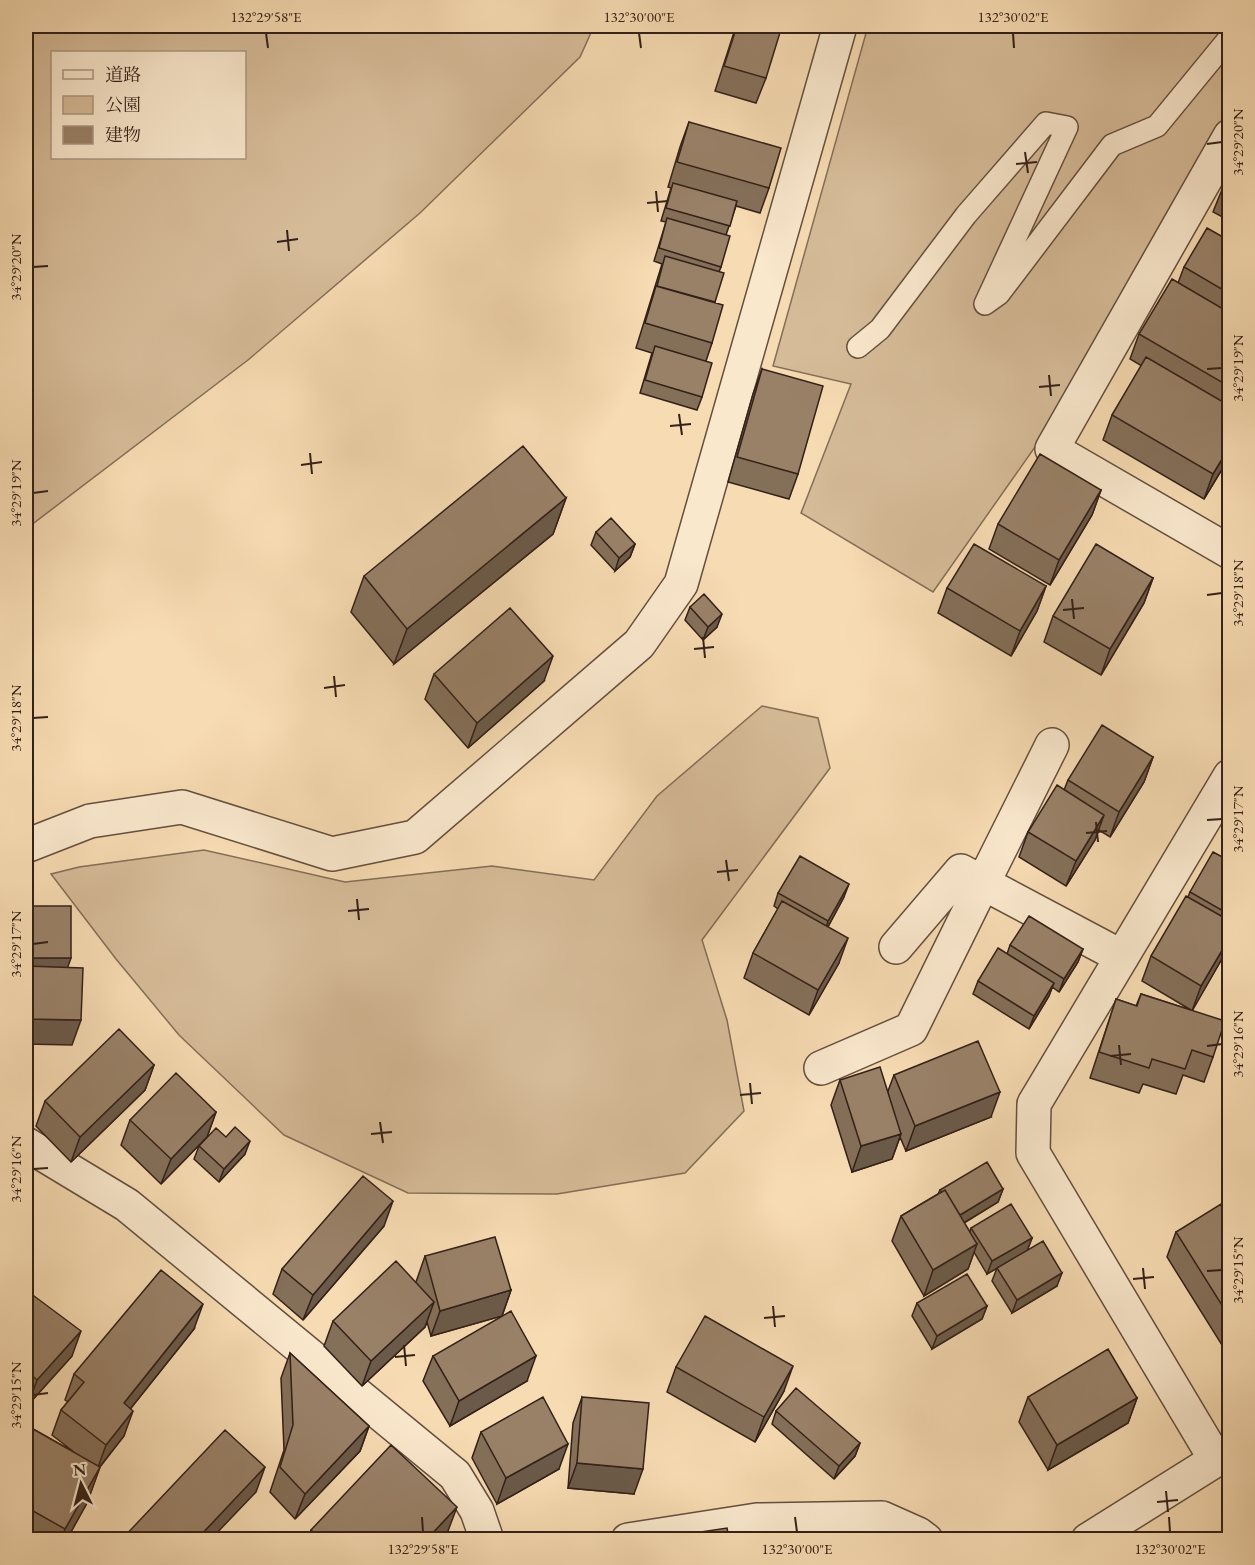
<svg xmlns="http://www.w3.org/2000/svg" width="1255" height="1565" viewBox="0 0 1255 1565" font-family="'EB Garamond','Noto Serif JP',serif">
	<rect width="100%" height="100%" fill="#f7dbb2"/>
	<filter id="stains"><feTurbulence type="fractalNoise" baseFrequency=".00333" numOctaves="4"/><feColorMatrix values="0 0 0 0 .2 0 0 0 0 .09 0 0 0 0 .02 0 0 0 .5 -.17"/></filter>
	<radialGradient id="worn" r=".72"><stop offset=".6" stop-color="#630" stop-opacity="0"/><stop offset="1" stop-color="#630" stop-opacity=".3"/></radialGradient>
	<path fill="#d6bb98" stroke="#846e58" stroke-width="1.5" fill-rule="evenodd" d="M26,26H594L580,57L420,213L248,360L26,529ZM52,52H244V158H52Z
		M868,26H1229V111L1042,437L933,592L801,513L851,384L773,366Z
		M762,706L818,718L830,768L702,940L727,1020L744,1111L685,1173L557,1194L408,1193L284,1135L179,1035L116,959L51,874L79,867L204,850L345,882L492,866L594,880L657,796Z"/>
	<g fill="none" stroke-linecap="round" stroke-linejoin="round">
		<defs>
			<path id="service" d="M858,347L880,329L966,215L1046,123L1067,127L985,304L999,294L1112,145L1157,126L1230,37"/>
			<path id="minor" d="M1230,136L1052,449L1230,552
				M26,846L90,821L182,807L332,854L415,837L639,644L681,584L840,26
				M896,947L961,871L983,883L1052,745
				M821,1068L911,1029L983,883L1122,957
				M26,1144L127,1205L455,1475L477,1511L487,1540
				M1216,1460L1033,1153L1034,1104L1230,776
				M628,1540L757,1520L882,1518L918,1534L926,1540
				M1088,1540L1230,1451"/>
		</defs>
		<use href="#service" stroke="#644f3e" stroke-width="24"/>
		<use href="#minor" stroke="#644f3e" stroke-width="36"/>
		<use href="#service" stroke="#fae8cd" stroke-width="21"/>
		<use href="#minor" stroke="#fae8cd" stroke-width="33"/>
	</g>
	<path fill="#846f59" stroke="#332018" stroke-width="1.5" d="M736,26H737L766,78L756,103L715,91Z
		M689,122L769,188L760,213L736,206L726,235L721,267L719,272L715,302L712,343L706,361L702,397L697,410L640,393L652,353L636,348L662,264L654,261L666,222L661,221L671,188L668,187L680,147Z
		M1230,176V221L1213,212L1223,187Z
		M1230,241V456L1204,499L1103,440L1112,415L1142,366L1130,359L1139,334L1178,283L1184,267Z
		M762,369L798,474L789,499L728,482L753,394Z
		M1101,490L1092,515L1050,585L989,549L998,524Z
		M566,498L553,534L394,664L351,612L364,576Z
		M596,532L635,544L630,557L615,571L591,545Z
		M1153,578L1144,603L1101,675L1044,642L1053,616Z
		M1046,586L1037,611L1011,656L938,613L947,588Z
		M690,607L717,627L703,640L685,620Z
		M434,674L544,681L468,748L425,699Z
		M1153,757L1144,782L1110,837L1099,830L1095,840L1066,886L1019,857L1028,832L1064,790L1068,780Z
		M1230,861V944L1227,950L1192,1011L1213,1057L1204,1082L1183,1075L1176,1094L1143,1084L1139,1093L1090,1078L1116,999L1136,1006L1141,994L1191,1010L1142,981L1151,956L1188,897L1190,892Z
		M778,893L844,897L828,927L839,963L809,1015L744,978L753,953L778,909L774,906Z
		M1010,945L1083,949L1078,962L1059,992L1052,987L1049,996L1029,1029L973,994L978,981L1007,954Z
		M154,1065L145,1090L71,1162L36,1126L45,1101Z
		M894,1075L991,1117L906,1151L900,1137L892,1159L852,1172L831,1105L840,1080L888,1091Z
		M216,1112L207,1137L161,1184L121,1145L130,1120Z
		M226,1137L245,1154L219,1182L194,1159L199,1146Z
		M1003,1189L998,1202L964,1223L970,1232L971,1228L1032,1238L1027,1251L1057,1286L1012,1313L992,1281L997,1268L987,1274L974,1252L968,1269L924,1296L892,1241L901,1216L938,1194L940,1190Z
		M1230,1219V1358L1167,1257L1176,1232Z
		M384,1226L303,1320L273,1294L282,1269Z
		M425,1256L511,1290L502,1316L431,1336L427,1322L425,1327L362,1386L324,1346L333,1321L416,1282Z
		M26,1290L72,1356L28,1405L26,1403Z
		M917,1303L987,1306L982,1319L932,1349L912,1316Z
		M194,1329L131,1408L124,1436L100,1467L87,1503L67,1539H26V1425L74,1452L52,1435L61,1410L68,1402L65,1400L74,1374Z
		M290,1353L369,1426L360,1451L295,1519L270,1492L284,1450L281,1378Z
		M433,1356L527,1381L450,1426L423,1381Z
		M676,1367L784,1391L755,1442L667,1392Z
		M582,1397L634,1494L568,1488L573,1423Z
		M1028,1397L1137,1398L1128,1423L1048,1470L1019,1422Z
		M776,1411L860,1443L855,1456L834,1479L772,1424Z
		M481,1432L559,1469L497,1504L472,1458Z
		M311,1530L445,1539H308Z"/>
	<path fill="#6b5a49" stroke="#332018" stroke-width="1.5" d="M1230,446V456L1204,499L1213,474Z
		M1101,490L1092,515L1050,585L1059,560Z
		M566,498L553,534L394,664L407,629Z
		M635,544L630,557L615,571L619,558Z
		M1153,578L1144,603L1101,675L1110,649Z
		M1046,586L1037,611L1011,656L1020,631Z
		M722,614L717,627L703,640L708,627Z
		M553,656L544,681L468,748L477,723Z
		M1153,757L1144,782L1110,837L1119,812Z
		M1104,815L1095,840L1066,886L1076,861Z
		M849,884L844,897L824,934L828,921Z
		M1230,937V944L1227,950L1192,1011L1201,986Z
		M848,938L839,963L809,1015L818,990Z
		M1083,949L1078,962L1059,992L1064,979Z
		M26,958H71L62,983H26Z
		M1054,983L1049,996L1029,1029L1034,1016Z
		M26,1019L81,1020L72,1045L26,1044Z
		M154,1065L145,1090L71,1162L80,1137Z
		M1000,1092L991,1117L906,1151L915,1126Z
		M216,1112L207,1137L161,1184L171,1159Z
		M901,1134L892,1159L852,1172L861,1146Z
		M250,1141L245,1154L219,1182L224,1169Z
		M1003,1189L998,1202L952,1230L957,1217Z
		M393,1201L384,1226L303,1320L313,1295Z
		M1032,1238L1027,1251L987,1274L992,1261Z
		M977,1244L968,1269L924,1296L933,1270Z
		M1062,1273L1057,1286L1012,1313L1017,1300Z
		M511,1290L502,1316L431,1336L440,1311Z
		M434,1302L425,1327L362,1386L371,1361Z
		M203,1304L194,1329L115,1428L124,1403Z
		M987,1306L982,1319L932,1349L937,1336Z
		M81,1331L72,1356L28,1405L37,1380Z
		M536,1356L527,1381L450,1426L459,1401Z
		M793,1366L784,1391L755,1442L764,1417Z
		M1137,1398L1128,1423L1048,1470L1057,1445Z
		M133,1411L124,1436L97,1470L106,1445Z
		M369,1426L360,1451L295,1519L305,1494Z
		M860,1443L855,1456L834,1479L839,1466Z
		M568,1444L559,1469L497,1504L506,1478Z
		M577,1463L643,1469L634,1494L568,1488Z
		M100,1467L87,1503L67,1539H61L65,1529Z
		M265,1467L256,1492L211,1539H197Z
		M457,1507L445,1539H427Z"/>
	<path fill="#998168" stroke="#332018" stroke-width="1.5" d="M737,26H782L766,78L724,66Z
		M689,122L781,148L769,188L677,162Z
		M1230,176V191L1223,187Z
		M673,183L737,201L730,226L666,208Z
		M667,218L730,236L721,267L659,248Z
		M1207,228L1230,241V294L1184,267Z
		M665,256L724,273L715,302L657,286Z
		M1172,279L1230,313V387L1139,334Z
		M656,286L723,305L712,343L645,323Z
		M655,346L712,363L702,397L645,380Z
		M1146,357L1230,406V446L1213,474L1112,415Z
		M762,369L823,386L798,474L737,457Z
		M523,446L566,498L407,629L364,576Z
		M1040,454L1101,490L1059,560L998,524Z
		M611,518L635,544L619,558L596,532Z
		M974,544L1046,586L1020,631L947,588Z
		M1096,544L1153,578L1110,649L1053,616Z
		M704,594L722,614L708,627L690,607Z
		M510,608L553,656L477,723L434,674Z
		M1102,725L1153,757L1119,812L1068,780Z
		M1057,785L1104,815L1076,861L1028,832Z
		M1213,852L1230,861V915L1190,892Z
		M800,856L849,884L828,921L778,893Z
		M1186,896L1230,921V937L1201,986L1151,956Z
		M782,901L848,938L818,990L753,953Z
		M26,906H71V958H26Z
		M1029,916L1083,949L1064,979L1010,945Z
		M998,948L1054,983L1034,1016L978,981Z
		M26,966L83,968L81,1020L26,1019Z
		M1141,994L1225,1021L1213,1057L1192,1050L1185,1069L1152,1059L1149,1068L1099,1052L1116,999L1137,1006Z
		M119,1029L154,1065L80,1137L45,1101Z
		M978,1041L1000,1092L915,1126L894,1075Z
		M880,1067L901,1134L861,1146L840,1080Z
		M176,1073L216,1112L171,1159L130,1120Z
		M235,1127L250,1141L224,1169L199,1146L216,1128L226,1137Z
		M987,1162L1003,1189L960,1215L945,1190L942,1192L940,1190Z
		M363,1176L393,1201L313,1295L282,1269Z
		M945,1190L977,1244L933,1270L901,1216Z
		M1011,1204L1032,1238L992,1261L971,1228Z
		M1221,1204L1230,1219V1318L1176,1232Z
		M495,1237L511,1290L440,1311L425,1256Z
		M1043,1241L1062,1273L1017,1300L997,1268Z
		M396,1261L434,1302L371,1361L333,1321Z
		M161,1270L203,1304L124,1403L133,1411L106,1445L61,1410L84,1382L74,1374Z
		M967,1274L987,1306L937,1336L917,1303Z
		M26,1290L81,1331L37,1380L26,1370Z
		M511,1311L536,1356L459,1401L433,1356Z
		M705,1316L793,1366L764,1417L676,1367Z
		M1108,1349L1137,1398L1057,1445L1028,1397Z
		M290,1353L369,1426L305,1494L280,1467L293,1425Z
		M796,1388L860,1443L839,1466L776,1411Z
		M543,1397L568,1444L506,1478L481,1432Z
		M582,1397L649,1403L643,1469L577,1463Z
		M26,1425L100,1467L65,1529L26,1507Z
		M225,1430L265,1467L197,1539H122Z
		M391,1445L457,1507L427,1539H321L311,1530Z
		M727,1528L729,1539H654Z"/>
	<path fill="none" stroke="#332018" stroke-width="2" d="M266,33L268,48M639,33L641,48M1013,33L1014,48M1207,144L1222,142M1025,152L1028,173M1016,164L1037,162M656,191L658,212M647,203L668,201M287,230L289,251M277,242L298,239M33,267L48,266M1207,369L1222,368M1049,375L1051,396M1039,387L1060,385M679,414L682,435M670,426L691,424M310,453L312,474M301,465L322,462M33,493L48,491M1207,595L1222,593M1072,599L1074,619M1063,610L1084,608M703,637L705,658M694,649L714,647M334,676L336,697M324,688L345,685M33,718L48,717M1207,820L1222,819M1096,822L1098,842M1086,833L1107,831M726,860L729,881M717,872L738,870M357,899L359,920M348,911L369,909M33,944L48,942M1119,1045L1121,1065M1207,1046L1222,1044M1110,1056L1131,1054M750,1083L752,1104M740,1095L761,1093M380,1122L383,1143M371,1134L392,1132M33,1169L48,1168M1143,1268L1145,1289M1207,1271L1222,1270M1133,1279L1154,1277M773,1306L775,1327M764,1318L785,1316M404,1345L406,1366M395,1357L415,1355M33,1395L48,1393M1166,1491L1168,1512M1157,1502L1178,1500M422,1517L423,1532M795,1517L797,1532M1169,1517L1170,1532"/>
	<rect width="1255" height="1565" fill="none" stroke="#f7dbb2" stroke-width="66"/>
	<rect x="51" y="51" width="195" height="108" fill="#fae8cd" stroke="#aa9885" stroke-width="1.5"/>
	<rect x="63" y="70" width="30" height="9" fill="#fae8cd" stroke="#aa9885" stroke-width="1.5"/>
	<text x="105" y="81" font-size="18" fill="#332018">道路</text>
	<rect x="63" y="96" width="30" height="18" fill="#d6bb98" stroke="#aa9885" stroke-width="1.5"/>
	<text x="105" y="111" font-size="18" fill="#332018">公園</text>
	<rect x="63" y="126" width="30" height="18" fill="#998168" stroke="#aa9885" stroke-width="1.5"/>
	<text x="105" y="141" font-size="18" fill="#332018">建物</text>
	<g transform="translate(81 1484) rotate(354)" stroke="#fae8cd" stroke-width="4.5" paint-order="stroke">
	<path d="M0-4.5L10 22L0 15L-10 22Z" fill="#332018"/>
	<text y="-9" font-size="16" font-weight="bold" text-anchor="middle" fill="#332018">N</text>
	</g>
	<rect x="33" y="33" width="1189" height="1499" fill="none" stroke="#332018" stroke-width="2"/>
	<g font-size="15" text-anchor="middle" fill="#332018">
		<text x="266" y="22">132°29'58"E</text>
		<text x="639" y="22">132°30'00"E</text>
		<text x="1013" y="22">132°30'02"E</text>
		<text transform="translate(1238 142) rotate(-90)" y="5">34°29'20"N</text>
		<text transform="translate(16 267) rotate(-90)" y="5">34°29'20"N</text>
		<text transform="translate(1238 368) rotate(-90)" y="5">34°29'19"N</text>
		<text transform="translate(16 493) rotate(-90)" y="5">34°29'19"N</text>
		<text transform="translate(1238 593) rotate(-90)" y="5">34°29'18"N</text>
		<text transform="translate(16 718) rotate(-90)" y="5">34°29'18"N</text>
		<text transform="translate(1238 819) rotate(-90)" y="5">34°29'17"N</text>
		<text transform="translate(16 944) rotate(-90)" y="5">34°29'17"N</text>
		<text transform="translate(1238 1044) rotate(-90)" y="5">34°29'16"N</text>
		<text transform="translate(16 1169) rotate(-90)" y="5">34°29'16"N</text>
		<text transform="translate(1238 1270) rotate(-90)" y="5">34°29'15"N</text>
		<text transform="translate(16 1395) rotate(-90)" y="5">34°29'15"N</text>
		<text x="423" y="1554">132°29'58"E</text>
		<text x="797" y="1554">132°30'00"E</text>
		<text x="1170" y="1554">132°30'02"E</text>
	</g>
	<rect width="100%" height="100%" filter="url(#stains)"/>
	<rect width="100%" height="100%" fill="url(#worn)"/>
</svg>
